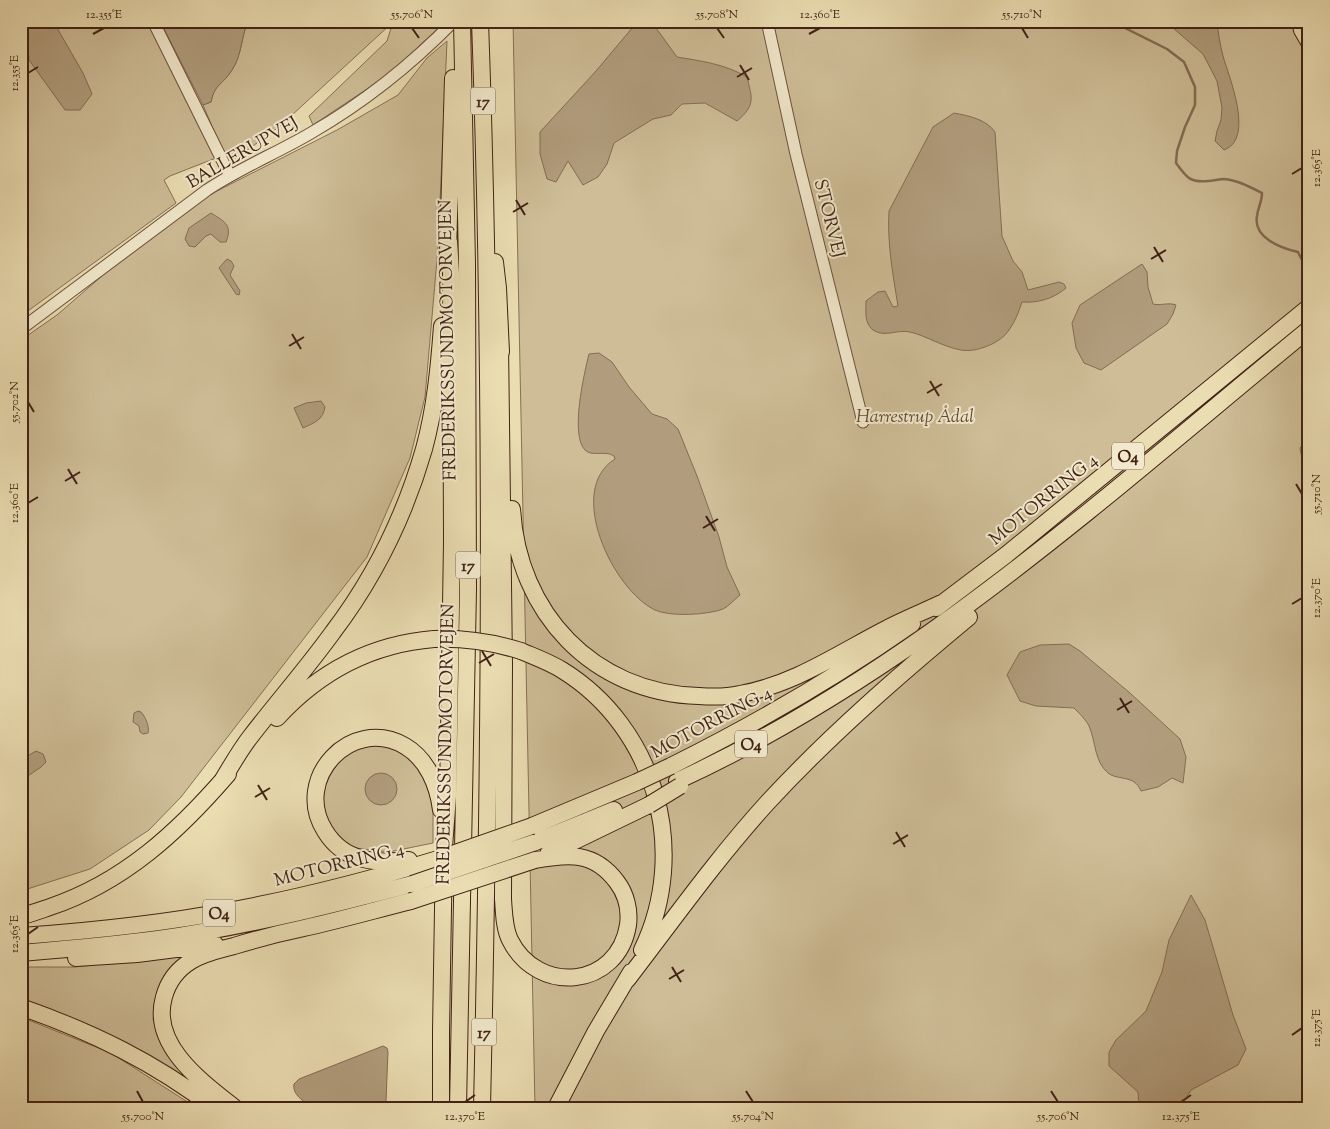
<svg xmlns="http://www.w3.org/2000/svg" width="1330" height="1129" viewBox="0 0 1330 1129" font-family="'Sorts Mill Goudy',serif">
	<rect width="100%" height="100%" fill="#ebddb2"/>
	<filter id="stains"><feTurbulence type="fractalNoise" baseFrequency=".004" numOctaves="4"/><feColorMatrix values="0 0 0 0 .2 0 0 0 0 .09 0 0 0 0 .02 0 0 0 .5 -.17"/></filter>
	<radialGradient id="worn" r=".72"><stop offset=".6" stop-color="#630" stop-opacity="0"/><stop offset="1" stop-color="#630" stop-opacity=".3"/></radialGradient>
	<path fill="#cebd97" stroke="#887056" d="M21,21H150L216,158L170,176L164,180L176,203L21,316Z
		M248,21H446L388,75L313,125L309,116L387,41L393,22L279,127L228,164L203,105L211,102C214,84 224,83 232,70C242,55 241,37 248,21Z
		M513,21H1309V1108H535Z
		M447,41L438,248L425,397L410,458L367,557L181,797L149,830L90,869L21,891V340L57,315L125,256L211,194L337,130L398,95L427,58Z
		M379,744L395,750L415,762L430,788L433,809V843L389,852L354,848L343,840L333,829L324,813L322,793L329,777L341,758L354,749Z
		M192,954L161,981L153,1019L170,1057L230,1108L21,1002V967H75Z
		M21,1017L111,1053L197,1108H21Z"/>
	<path fill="#b19d7d" stroke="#846c53" d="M21,21H53L83,73L92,94L80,110H65L29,60L28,47L21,34Z
		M160,21H248C241,37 242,55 232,70C224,84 214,84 211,102L203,105Z
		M638,21H651L677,57C701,61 725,64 747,77C752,98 756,105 737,121L705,103L682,104L671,115L653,119L614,143L607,164L598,177L583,185L568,161L556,182L547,179L540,154V132L596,71Z
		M1165,21H1217C1218,32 1220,45 1223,56C1229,77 1255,139 1224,150L1215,141L1217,131L1221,120L1222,108L1217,81L1203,54Z
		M954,113C969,116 986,119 995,132L1002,236L1013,261L1022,272L1028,290L1059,282L1064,284L1066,288C1053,299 1038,303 1022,302C1019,311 1015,322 1009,330C1001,343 976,353 961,350C943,347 927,336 910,332C897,329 885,338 873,330C864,323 866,311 866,301L878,292L885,291L893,307L898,306C893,275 887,243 889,211L933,127Z
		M211,213C224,221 233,225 226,242H220L211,234L206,236L195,247L189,246L185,239L189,228Z
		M227,259L231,261L234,266L230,275L240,291L239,295L236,294L219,268Z
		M1142,264L1147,272L1148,287L1153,304C1161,306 1168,302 1176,305L1173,314L1167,324L1101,370L1084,363L1076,348L1072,323L1080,305Z
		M599,353L612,362L629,387L652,414L667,419L678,429L697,476L719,537L727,567L740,595C735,599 729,606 723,609C707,615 670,617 655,610C613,590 565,490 615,459L614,456C606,450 591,457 585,450C570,435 584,374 589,354Z
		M321,401L325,407C323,420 314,423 303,428L294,408L306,403Z
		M1309,437V472L1302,459L1300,448Z
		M1069,644L1080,651L1130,693L1180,739L1186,757L1183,783L1172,778L1158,787L1141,791C1134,774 1118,781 1108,773C1094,761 1096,742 1089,726C1086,720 1079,713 1074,708L1036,706L1020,701L1007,675L1020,652L1040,645Z
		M138,711L141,712C145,716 150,727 148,733L143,734L140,732L139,726L133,722L134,713Z
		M36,751L43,754L46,762L41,767L25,778L21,775V760Z
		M365 789a16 16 0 1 1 32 0a16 16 0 1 1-32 0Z
		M1191,895L1205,920L1233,1015L1246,1049L1238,1065L1191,1090L1180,1108H1139L1138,1092L1109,1066V1052L1116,1040L1146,1011L1162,972L1169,940Z
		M383,1046L387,1048L388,1052L386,1101L383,1108H312C304,1101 292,1095 294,1084L299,1079Z"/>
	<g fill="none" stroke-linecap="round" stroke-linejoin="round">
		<path stroke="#846c53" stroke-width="2.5" d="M1111,21L1167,49L1184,62L1195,87V105L1185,127L1177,151L1176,163C1186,177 1190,183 1208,181C1213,181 1219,179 1224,179C1237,180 1250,187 1262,193C1262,202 1258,207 1257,216C1253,238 1281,248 1298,252L1309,274"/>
		<defs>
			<path id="minor" d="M153,21L230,176
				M767,21L796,154L863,422
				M21,329L207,190C240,168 277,153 311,133C363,103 411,65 454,21"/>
			<path id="highway" d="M480,21C493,383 490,746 482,1108
				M1300,21L1302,30L1309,42
				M448,251L453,78
				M495,262L498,288L501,352
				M500,343L504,663L503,899C504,912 504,928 510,940C538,996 618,988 628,925C630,910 626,894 617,882C594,851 568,854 535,860
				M512,509C518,613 593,693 699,696C712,697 727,697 740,694C792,685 836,655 882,631C902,620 923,612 944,602
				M936,608L1006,555L1309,307
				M521,651C535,657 549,662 562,670C656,728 690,851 642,950
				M277,718C319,672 372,644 434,639
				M671,766C755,724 835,678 912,624
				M222,781C231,766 240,750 251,736C278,701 307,668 333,632C374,578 405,515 424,449C435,409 439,367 442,326
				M677,781C913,673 1110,492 1309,329
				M532,826L637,782
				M533,843L614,810
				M548,854L649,805
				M409,860C393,862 376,863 360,858C345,854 333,844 325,831C292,779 351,715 405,746C427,759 438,785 441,810
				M21,916C31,914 41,910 50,907C124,882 178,832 228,774
				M21,936C90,931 160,924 228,911C299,898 369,880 438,859
				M21,953C67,949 113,945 158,939C244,927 328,906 412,884
				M76,958L137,954L215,944
				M627,980C673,920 717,858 768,802C830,735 898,676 969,617
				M21,1007C92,1032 154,1062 214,1108
				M235,1108C202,1082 150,1045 164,997C168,982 178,969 191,961C204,953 219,950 234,946C257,939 280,933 304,928C340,920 375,910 411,901
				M441,1108V1032L444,847L448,796L452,542L451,273L449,241
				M458,1108L468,589L467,263L462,21
				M556,1108L596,1031L631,972"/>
		</defs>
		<use href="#minor" stroke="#6c513c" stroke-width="13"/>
		<use href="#highway" stroke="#412215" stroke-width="18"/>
		<use href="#minor" stroke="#f2e9cd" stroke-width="11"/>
		<use href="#highway" stroke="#ebddb2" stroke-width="16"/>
		<defs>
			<path id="highway-bridge" d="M434,639C464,638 492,642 521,651
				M637,782L671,766
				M649,805L680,786
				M438,859L532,826
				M412,884L533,843
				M411,901L535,860"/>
		</defs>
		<use href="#highway-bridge" stroke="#412215" stroke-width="18" stroke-linecap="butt"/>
		<use href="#highway-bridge" stroke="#ebddb2" stroke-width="16"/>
	</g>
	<path fill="none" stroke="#412215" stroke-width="2" d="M412,28L419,38M717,28L724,38M1022,28L1028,38M93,34L104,28M809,34L820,28M740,65L749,80M28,73L38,67M737,77L752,68M1292,174L1302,168M516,200L525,215M513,212L528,203M1154,247L1163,262M1151,259L1166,250M292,334L301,349M289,346L304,337M930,381L939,396M927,393L942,384M28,402L34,412M68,469L77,484M65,481L80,472M1296,484L1302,494M28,503L38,497M706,516L715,531M703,528L718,519M1292,604L1302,598M482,651L491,666M479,663L494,654M1120,698L1129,713M1117,710L1132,701M258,785L267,800M255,797L270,788M896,832L905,847M893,844L908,835M28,934L38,927M672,967L681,982M669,979L684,970M1292,1035L1302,1028M137,1091L143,1102M746,1091L753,1102M1051,1091L1058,1102M465,1102L475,1095M1181,1102L1191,1095"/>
	<g text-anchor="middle" stroke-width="4" stroke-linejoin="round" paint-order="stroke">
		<g fill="#f2e9cd" stroke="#765e4c" stroke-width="1">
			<rect x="470.5" y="87.5" width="25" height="27" rx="4"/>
			<rect x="1112" y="442.5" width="32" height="27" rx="4"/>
			<rect x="455.5" y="551.5" width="25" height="27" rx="4"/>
			<rect x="735" y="730.5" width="32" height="27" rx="4"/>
			<rect x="203" y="899.5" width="32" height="27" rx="4"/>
			<rect x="471.5" y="1018.5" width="25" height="27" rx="4"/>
		</g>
		<g font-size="16" font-weight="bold" fill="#412215">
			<text x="483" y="107">17</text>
			<text x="1128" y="462">O4</text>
			<text x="468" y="571">17</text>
			<text x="751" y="750">O4</text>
			<text x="219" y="919">O4</text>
			<text x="484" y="1038">17</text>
		</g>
		<g font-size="18" fill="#412215" stroke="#f2e9cd">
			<text transform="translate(242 152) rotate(-30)" y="6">BALLERUPVEJ</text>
			<text transform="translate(830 218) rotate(76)" y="6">STORVEJ</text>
			<text transform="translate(447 340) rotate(-91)" y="6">FREDERIKSSUNDMOTORVEJEN</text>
			<text transform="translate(1043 499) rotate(-39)" y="6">MOTORRING 4</text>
			<text transform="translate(711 722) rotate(-28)" y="6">MOTORRING 4</text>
			<text transform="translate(445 744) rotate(-89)" y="6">FREDERIKSSUNDMOTORVEJEN</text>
			<text transform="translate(339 864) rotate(-14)" y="6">MOTORRING 4</text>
		</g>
		<g font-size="18" font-style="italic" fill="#644936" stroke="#f2e9cd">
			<text x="915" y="422">Harrestrup Ådal</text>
		</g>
	</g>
	<rect width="1330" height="1129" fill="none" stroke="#ebddb2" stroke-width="55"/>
	<rect x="28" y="28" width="1274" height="1074" fill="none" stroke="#412215" stroke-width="2"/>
	<g font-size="12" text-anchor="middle" fill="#412215">
		<text x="104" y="18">12.355°E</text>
		<text x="412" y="18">55.706°N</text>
		<text x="717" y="18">55.708°N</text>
		<text x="820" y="18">12.360°E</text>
		<text x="1022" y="18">55.710°N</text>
		<text transform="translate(14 73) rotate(-90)" y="4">12.355°E</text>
		<text transform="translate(1316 168) rotate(-90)" y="4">12.365°E</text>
		<text transform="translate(14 402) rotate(-90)" y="4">55.702°N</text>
		<text transform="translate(1316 494) rotate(-90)" y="4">55.710°N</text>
		<text transform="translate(14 503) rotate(-90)" y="4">12.360°E</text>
		<text transform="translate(1316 598) rotate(-90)" y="4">12.370°E</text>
		<text transform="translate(14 934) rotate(-90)" y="4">12.365°E</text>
		<text transform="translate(1316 1028) rotate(-90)" y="4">12.375°E</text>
		<text x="143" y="1120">55.700°N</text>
		<text x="465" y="1120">12.370°E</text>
		<text x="753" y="1120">55.704°N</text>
		<text x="1058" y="1120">55.706°N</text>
		<text x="1181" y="1120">12.375°E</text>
	</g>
	<rect width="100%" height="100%" filter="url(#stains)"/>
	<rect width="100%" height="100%" fill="url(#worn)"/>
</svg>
